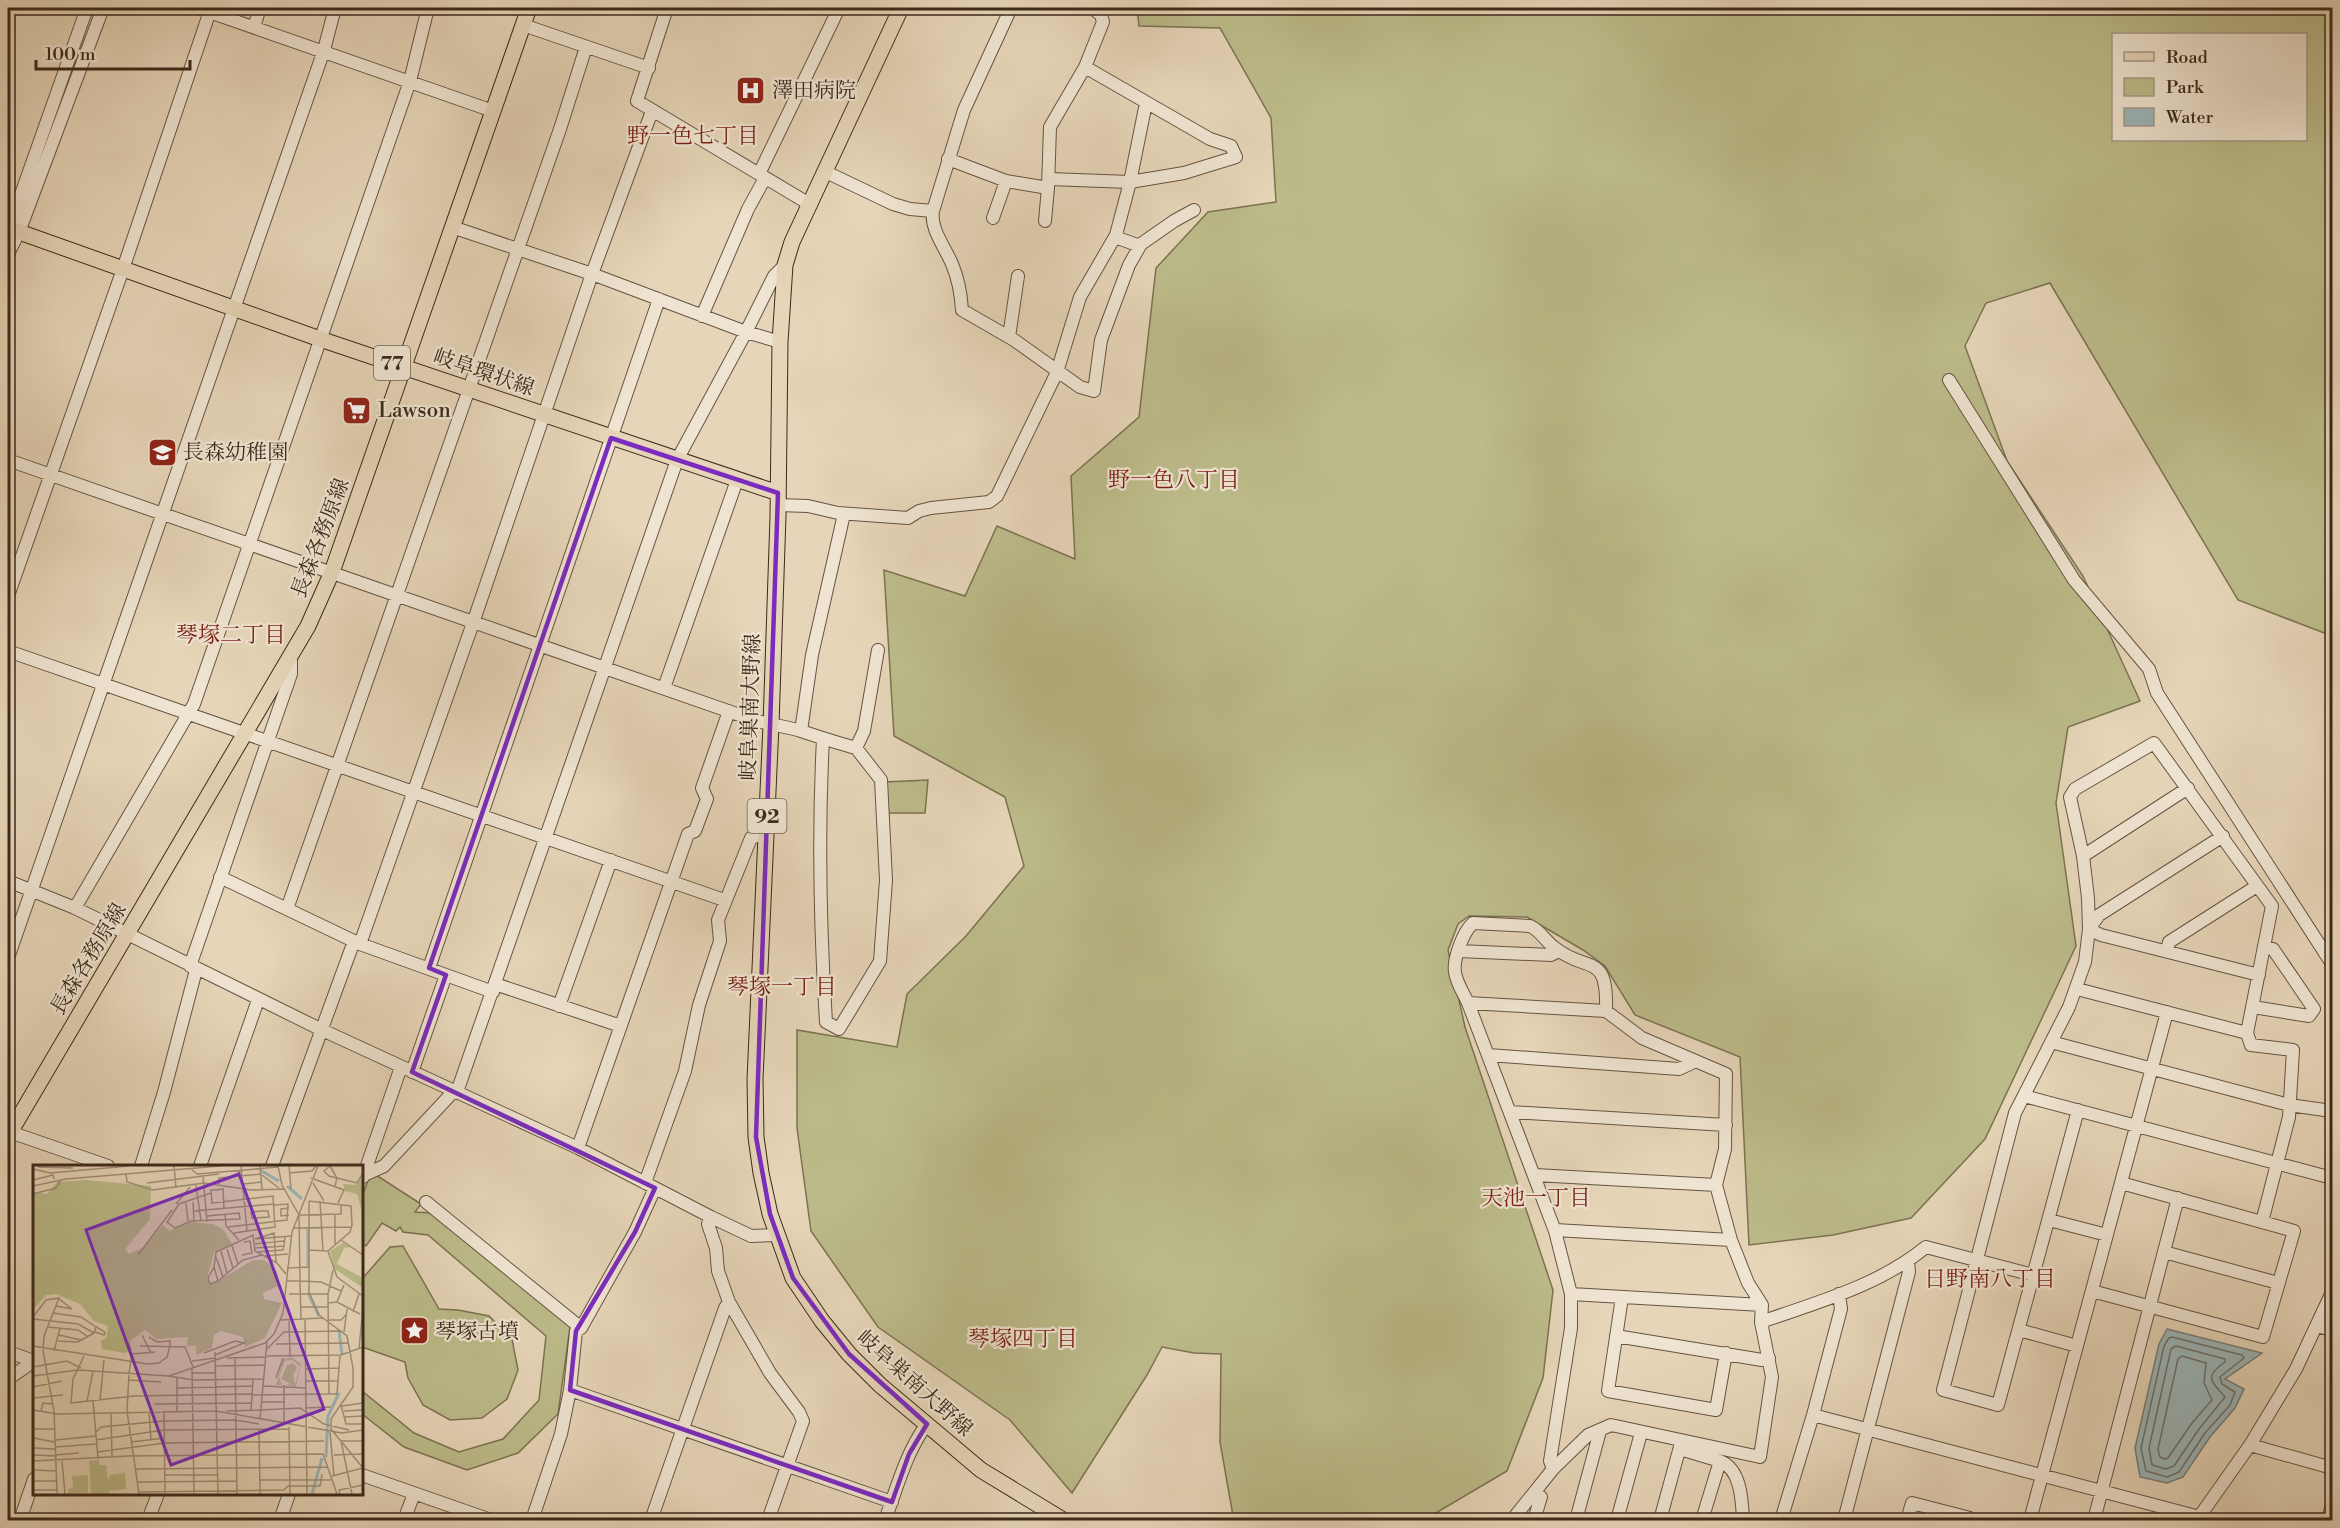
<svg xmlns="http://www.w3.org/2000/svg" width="2340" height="1528" viewBox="0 0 2340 1528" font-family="'Libre Bodoni','Noto Serif JP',serif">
	<rect width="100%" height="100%" fill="#e6d5b8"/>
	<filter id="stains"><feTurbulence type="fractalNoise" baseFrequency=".00333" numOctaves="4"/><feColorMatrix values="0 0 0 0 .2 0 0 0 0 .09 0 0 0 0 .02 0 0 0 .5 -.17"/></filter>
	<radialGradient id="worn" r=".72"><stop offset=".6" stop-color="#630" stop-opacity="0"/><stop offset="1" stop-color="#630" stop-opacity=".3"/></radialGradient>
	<path fill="#bcbb8a" stroke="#7c7252" stroke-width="1.5" fill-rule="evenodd" d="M1137,8H2332V636L2238,600L2050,283L1986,303L1965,346L2007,461L2083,576L2140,701L2068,727L2056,803L2076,946L1985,1139L1911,1218L1833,1235L1749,1245L1740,1057L1635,1015L1605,966L1583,950L1527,917L1469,916L1458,924L1448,950L1465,1027L1553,1290L1543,1378L1507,1471L1424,1520H1247L1233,1516L1220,1442L1221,1354L1194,1353L1162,1347L1147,1375L1072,1493L1010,1420L878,1327L811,1231L797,1128V1030L897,1047L907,994L966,936L1024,866L1005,797L894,736L884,570L965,596L997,526L1075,559L1071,476L1139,417L1156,268L1208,212L1276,202L1271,118L1220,28L1139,26ZM2114,34H2306V140H2114Z
		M928,780L925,813H887L884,782Z
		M376,1175L421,1204L415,1212L433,1213L570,1327L558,1414L518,1453L467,1470L404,1447L362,1414V1391L414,1433L459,1452L503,1439L539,1400L546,1336L428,1235L403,1232L400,1227L396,1231L382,1223L366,1246L362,1243V1196L369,1178Z
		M403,1246L439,1309L458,1310L489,1316L512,1339L518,1370L507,1399L482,1418L450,1420L423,1405L408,1378L405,1362L362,1347V1279L390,1247Z"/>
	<path fill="#9bb6b9" stroke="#757e79" stroke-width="1.5" d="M2167,1329L2262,1353L2225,1379L2244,1389L2235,1408L2210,1437L2183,1477L2167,1483L2140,1477L2135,1448L2159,1344Z"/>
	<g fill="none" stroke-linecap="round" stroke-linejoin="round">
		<path stroke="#6c706a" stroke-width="1.5" d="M2172,1337L2242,1355L2244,1358L2220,1377L2222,1384L2235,1392L2230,1405L2205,1433L2179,1472L2167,1477L2146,1471L2141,1448L2164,1346L2169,1338Z
			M2176,1346L2225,1359V1362C2202,1378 2213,1382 2225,1397L2199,1429L2174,1466L2166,1469L2152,1465L2149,1448L2171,1349Z
			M2182,1356L2206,1363L2204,1383L2212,1400L2192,1423L2168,1458L2165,1459L2160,1457L2158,1449L2178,1359Z"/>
		<defs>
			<path id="minor" d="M198,8L493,111
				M667,8L637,101L811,205
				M1011,8L964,110L933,211C930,229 945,247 952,264C958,278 961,294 962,310L1014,340L1080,387L1094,391L1101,340L1129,265L1141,244L1174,221L1194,210
				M523,25L649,68
				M254,27L260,8
				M948,159L1006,181L1048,188
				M826,172L893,204L910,209L933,211
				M759,174L839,8
				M1049,179L1130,182L1184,173L1236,157L1231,146L1210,139L1085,67
				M993,218L1006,181
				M1045,221L1048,188L1050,127L1085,67L1103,22L1101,15L1092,8
				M452,227L592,274L746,332L780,342
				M8,231L87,8
				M1115,237L1140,246
				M8,254L19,232L103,8
				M702,316L748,209L765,178
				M1009,337L1018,276
				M1949,380L2074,580L2149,669L2157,693L2332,964
				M8,460L754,720C770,725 785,726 801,731C819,737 837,743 856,748
				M778,505L808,506L838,513L908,518L919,511L931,508L989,502L997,496L1057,372L1080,297L1116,235L1130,182L1146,103
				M8,596L123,269L211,8
				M8,651L724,900
				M664,688L737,480
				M801,731L812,655L844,514
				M823,739C818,834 820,928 826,1022L839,1029L880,961L886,880L881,780L856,748L864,731L878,650
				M2083,856L2188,788
				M220,877L360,944L493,992
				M8,881L75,908L320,1029L578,1148L711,1217L751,1236L777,1235
				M75,908L194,704L410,81L428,8
				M287,909L560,129L586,47
				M2089,929L2101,935L2259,975
				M2089,929L2099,915L2223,836
				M360,944L473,623L592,274L652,111
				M1459,951L1551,955L1559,951
				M2167,951L2169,942L2257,886
				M8,958L324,50L335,8
				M190,966L291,674V657
				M429,968L659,299
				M495,984L621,1026
				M2077,989L2247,1033
				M1468,1003C1464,994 1456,982 1455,972C1453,959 1463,932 1473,923L1530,926C1541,931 1545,941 1555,948C1588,974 1608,951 1606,1011
				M559,1006L611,860
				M2253,1007L2309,1016L2314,1009L2273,949L2265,947
				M2051,1042L2289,1105L2332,1111
				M1488,1055L1679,1069L1694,1062
				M412,1072L446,975
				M457,1092L677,460L746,332L774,276L785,265
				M2024,1096L2332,1178
				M2078,1110L1998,1405L1943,1390L2015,1113L2069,1007L2085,962L2089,929L2088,898L2083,856L2070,797L2075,789L2154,743L2272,906L2247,1033L2251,1045L2293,1050L2289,1117L2262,1222
				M1510,1112L1726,1125
				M10,1132L108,1166
				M578,1148L688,834L695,831L707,799L702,788L729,711
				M141,1166L164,1092L196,970
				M200,1166L258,1000
				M272,1166L354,941
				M364,1175L384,1166L454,1091
				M1535,1175L1716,1185
				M363,1177L401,1067
				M645,1183L685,1071L699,1005L720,941L718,920L751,838L766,833
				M426,1202L581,1328
				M711,1217L708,1224L716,1248L718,1271L729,1302L770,1373L799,1412L803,1421L768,1520
				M2049,1220L2107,1235
				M1555,1230L1731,1240
				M2164,1252L2278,1283
				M2092,1291L2263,1337L2294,1231L2121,1183
				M1571,1294L1762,1305
				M1622,1297L1608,1391L1716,1410L1726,1353
				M1761,1322C1818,1302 1878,1286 1926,1247L2033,1275
				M2317,1326L2332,1330
				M2019,1330L2077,1346
				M1616,1336L1762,1360L1769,1358
				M8,1352L34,1361
				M8,1379L34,1361
				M570,1390L892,1502
				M1813,1415L2211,1520
				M2250,1445L2332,1468
				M1680,1449L1720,1461L1702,1520
				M1720,1461C1741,1469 1742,1500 1743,1520
				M362,1475L491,1520
				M20,1520L34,1479
				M148,1520L158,1494
				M280,1520L289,1494
				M404,1520L414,1494
				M532,1520L561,1434L570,1390L576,1331L581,1328L635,1232L655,1188
				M651,1520L725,1308L729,1302
				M885,1520C897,1488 906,1452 927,1424
				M1512,1520L1553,1469L1588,1435L1611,1425L1760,1457L1772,1377L1761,1322L1762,1305L1748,1283L1731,1240L1716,1185L1725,1149L1726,1074L1642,1038L1606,1011L1468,1003L1555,1231L1571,1294V1328L1550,1461L1553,1469
				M1534,1520L1541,1497L1534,1494
				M1576,1520L1600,1431
				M1617,1520L1641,1433
				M1660,1520L1681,1443
				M1781,1520L1813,1415L1841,1309L1839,1294
				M1844,1520L1909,1272L1908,1262
				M1907,1520L1912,1503L1970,1518L1969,1520
				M2030,1520L2167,1012
				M2094,1520L2178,1198
				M2197,1520L2250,1445L2296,1369L2332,1292
				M2328,1520L2332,1505"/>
			<path id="major" d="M901,8L792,242L785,265L780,342L778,516L771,725L755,1079L756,1137L761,1173L770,1214L793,1278L822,1321L849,1354L880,1385L981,1470L1063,1520
				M8,228L320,339L778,493
				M8,1136L308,626L332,572L529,8"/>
		</defs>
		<use href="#minor" stroke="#665442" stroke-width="14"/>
		<use href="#major" stroke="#3c291a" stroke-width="17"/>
		<use href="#minor" stroke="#efe4d1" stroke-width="12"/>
		<use href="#major" stroke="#e6d5b8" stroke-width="15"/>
	</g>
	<path fill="none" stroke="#7b2cbf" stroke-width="4.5" stroke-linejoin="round" d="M611,438L778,493L756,1137L770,1214L793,1278L849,1354L927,1424L909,1454L892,1502L570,1390L576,1331L635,1232L655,1188L412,1072L446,975L429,968Z"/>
	<defs>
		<symbol id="hospital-square" viewBox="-11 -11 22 22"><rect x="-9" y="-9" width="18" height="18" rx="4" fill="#8f2418" stroke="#efe4d1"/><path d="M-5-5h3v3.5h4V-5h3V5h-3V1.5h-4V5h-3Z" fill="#fff"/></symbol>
		<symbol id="supermarket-square" viewBox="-11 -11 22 22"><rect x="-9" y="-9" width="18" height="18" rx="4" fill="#8f2418" stroke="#efe4d1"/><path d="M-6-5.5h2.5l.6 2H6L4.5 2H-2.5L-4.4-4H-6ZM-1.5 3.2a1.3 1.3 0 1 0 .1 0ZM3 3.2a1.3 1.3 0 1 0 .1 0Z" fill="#fff"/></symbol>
		<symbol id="school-square" viewBox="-11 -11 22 22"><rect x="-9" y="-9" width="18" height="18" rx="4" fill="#8f2418" stroke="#efe4d1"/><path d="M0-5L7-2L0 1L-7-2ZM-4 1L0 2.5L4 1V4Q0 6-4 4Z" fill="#fff"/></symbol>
		<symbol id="sight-square" viewBox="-11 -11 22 22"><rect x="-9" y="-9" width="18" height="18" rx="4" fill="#8f2418" stroke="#efe4d1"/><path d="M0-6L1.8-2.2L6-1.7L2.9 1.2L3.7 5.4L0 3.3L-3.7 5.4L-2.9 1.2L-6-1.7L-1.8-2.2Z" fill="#fff"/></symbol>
	</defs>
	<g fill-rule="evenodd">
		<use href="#hospital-square" x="734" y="74" width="33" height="33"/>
		<use href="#supermarket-square" x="340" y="394" width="33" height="33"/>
		<use href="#school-square" x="146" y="436" width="33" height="33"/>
		<use href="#sight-square" x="398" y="1314" width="33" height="33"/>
	</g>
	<g text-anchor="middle" stroke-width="4.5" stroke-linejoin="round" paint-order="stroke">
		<g fill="#efe4d1" stroke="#726151" stroke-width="1.5">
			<rect x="374" y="346" width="36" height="34" rx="4.5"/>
			<rect x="747.5" y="799" width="39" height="34" rx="4.5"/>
		</g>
		<g font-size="20" font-weight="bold" fill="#3c291a">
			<text x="392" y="370">77</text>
			<text x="767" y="823">92</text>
		</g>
		<g font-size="21" fill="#3c291a" stroke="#efe4d1" text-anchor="start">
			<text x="772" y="97">澤田病院</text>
			<text x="378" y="417">Lawson</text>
			<text x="183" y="459">長森幼稚園</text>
			<text x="435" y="1338">琴塚古墳</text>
		</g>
		<g font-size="21" fill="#3c291a" stroke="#efe4d1">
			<text transform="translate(484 372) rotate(19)" y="7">岐阜環状線</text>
			<text transform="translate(320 538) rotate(-69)" y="7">長森各務原線</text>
			<text transform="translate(750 707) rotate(-88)" y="7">岐阜巣南大野線</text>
			<text transform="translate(88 959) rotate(-59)" y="7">長森各務原線</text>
			<text transform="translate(915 1383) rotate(42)" y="7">岐阜巣南大野線</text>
		</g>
		<g font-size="22" fill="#7a1f14" stroke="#efe4d1">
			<text x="693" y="143">野一色七丁目</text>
			<text x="1174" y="487">野一色八丁目</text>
			<text x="231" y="642">琴塚二丁目</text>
			<text x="782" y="994">琴塚一丁目</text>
			<text x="1536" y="1205">天池一丁目</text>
			<text x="1990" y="1286">日野南八丁目</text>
			<text x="1023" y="1346">琴塚四丁目</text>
		</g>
	</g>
	<g transform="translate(33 1165)">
		<rect width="330" height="330" fill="#e6d5b8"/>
		<path d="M330,11V50L324,29L312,26L310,19L323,20ZM53,15L118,21L117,54L92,84L96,89L111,82L130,60L136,66L157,57L180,59L190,64L199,79L181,87L174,113L178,120L220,95H231L244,106L245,121L230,128L231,134L249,138L232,173L212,182L210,172L188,166L181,170L179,183L163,190V181H154L155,172L123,174L112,165L97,176L99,185L92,188L69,184L68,175L73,174L75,161L61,156L47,139L23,129L13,130L0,145V27L14,29L24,17ZM310,78L318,82L311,83L304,99L330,113V123L302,104L297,86ZM259,192L268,199L263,222L252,220L258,219L248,214L254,200L260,198L264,203L260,210L262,220L267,201L259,195L252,196L246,212L249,220H243L250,194ZM66,295V300H73L75,316L77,310L92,308L93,324L76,326L75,320L76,329H58L56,296ZM55,310V328L35,329V324L40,323L39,311Z" fill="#bcbb8a"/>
		<path fill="none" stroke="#9bb6b9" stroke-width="3" d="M227,5L246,16M254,21L269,34M275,103V63M275,128L286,151M306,165L309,190M293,292L295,251L306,228M279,329L289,293"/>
		<path fill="none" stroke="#a29079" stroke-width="1.5" d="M10,1L5,2L40,3M141,1L143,23M208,1L214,66M227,1L229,24M245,1L249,20L266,50L267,116H253M256,1L258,24M297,1L291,6L296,11L324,18L330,8M297,1L304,13L302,21M0,4L17,8L96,1M158,4L164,9L245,2M256,8L279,6L283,1M93,9L94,17L120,25L171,18L218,25L252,24M170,10L174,57M229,10L246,23M278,13L311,25L305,38M0,15L20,10L21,14M114,18L186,9M280,18L291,36M186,19V13L228,9M210,19L229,17M163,20L168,56M0,21L33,14L187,1M184,25L190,24L191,43M0,29L23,23L28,15M276,36V127L286,150L314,171L320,203V222L298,254V264L330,303M287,36L290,86M160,37L161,56M153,38L155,56M179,38L240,31L242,62L201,68M143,39L157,22M179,39L178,25H184M161,46L241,39M229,46H235L236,52L219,53L218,47ZM192,49L193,61L206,75M302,49V79M256,50L248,51V44L256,43M266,50L308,49V39M174,51L206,48L207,54L158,56L142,63L134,57L146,39L178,28M195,62L254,55L255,39L241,40M260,63L318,62M222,74L241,68L243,97M222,74L258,71M308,75L330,90M221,79L251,76M199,81L205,99M222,83L251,81L252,72M194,84L200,103M275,85L295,86L317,67L319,60L318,41L276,36M188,86L194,108M295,86L304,112L330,131M224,87L250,85L251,81M105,90L139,45M209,90L219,88L217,76L211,77M229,90L210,95L185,116L181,102L183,87L220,70L222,86L244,98L253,109M232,91L255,89M183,92L190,112M181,102L175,113L177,119L185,116M254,103L276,102M256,129H295M304,137L311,120M295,138L304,137L327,149M23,141L39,144L26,134M268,142H295M320,147L326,129M20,148L48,152L63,162L61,168M0,152L13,135L26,133L11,171L10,186L21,246L24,328M0,154L45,159L61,168M247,155L290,153M268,155L267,116L288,117L308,126M272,155L274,329M296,155H308L313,150M256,156L257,192M15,162L45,165L54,171M62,167L71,170L72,167L63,162M311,167L314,144M26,170L48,175M109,170L118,188M116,172L124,177L137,176V180M25,176L45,177L61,168M243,179L316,178M0,181L114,199L126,198L134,192L137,180M107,181L152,182L160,202M234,184L251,167L309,166M326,184L330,141M21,186L27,163M182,187L185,329M171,188L202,176L211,178L182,190M51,191L40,214L38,238L101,231L220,229M234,191L308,190L330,182M194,193L233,192M202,194L204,329M159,196L182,193M183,201L232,200M0,202L34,196L48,203M159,204L161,329M273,204L306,203M159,208H183M0,211L45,205L136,211L232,178L241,169L250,148L259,67L285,1M136,211L160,215L231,214M144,213V246M243,213L250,193M95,215L128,217M273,216H305M251,220V257M230,221L273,223M0,222L29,216M144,223L220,221M296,229H304L307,190M220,230L296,229L295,129L300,105M0,233L30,230M67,235L71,195M54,236L60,206M60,236L65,293M229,237H251M121,239L219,238M308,240L313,259H330M309,241L330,238M273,243L298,242M0,245L25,249L183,246L309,268L330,265M228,245L267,243L291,259L316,265M8,246L10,238L20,239M131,246L132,329M194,246L228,245M218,246L220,214M311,246L330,245M116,247L118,275M78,248L79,291M312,252L330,251M227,254L234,177M256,262L257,329M0,264H21M226,264L227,329M297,267L301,311M62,268L68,262L131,256L202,255L226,259M0,273L22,277M22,275L63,271M63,275L131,265L256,264M98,277L132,273M22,282L63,279M0,283L22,284M64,287L132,278L291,276M0,290L23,291M22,290L46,288M301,290L330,289M0,296L95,291L290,289L304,329M29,296L32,329M103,304L295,302M0,305L23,306M132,310H184M299,311L330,303M227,315H298M0,316H24M105,317L204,316M0,325H24M106,327L251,325L255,321H287L289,309M106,329L94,246L96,208L99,189L122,187M307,329L306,325L330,320M319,329L308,276H330"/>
		<path fill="#7b2cbf" fill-opacity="0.15" stroke="#7b2cbf" stroke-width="3" d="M206,9L291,244L138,300L53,65Z"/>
		<rect width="330" height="330" fill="none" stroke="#3c291a" stroke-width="3"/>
	</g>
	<rect width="2340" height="1528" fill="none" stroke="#e6d5b8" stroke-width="30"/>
	<rect x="9" y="9" width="2322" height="1510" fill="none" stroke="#3c291a" stroke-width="3"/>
	<rect x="15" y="15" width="2310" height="1498" fill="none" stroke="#3c291a" stroke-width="1.5"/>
	<rect x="2112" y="33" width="195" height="108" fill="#efe4d1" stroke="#a79988" stroke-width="1.5"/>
	<rect x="2124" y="52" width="30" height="9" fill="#e6d5b8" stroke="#a79988" stroke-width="1.5"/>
	<text x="2166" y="63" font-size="18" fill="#3c291a">Road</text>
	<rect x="2124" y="78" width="30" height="18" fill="#bcbb8a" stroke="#a79988" stroke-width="1.5"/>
	<text x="2166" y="93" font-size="18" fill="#3c291a">Park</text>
	<rect x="2124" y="108" width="30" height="18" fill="#9bb6b9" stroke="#a79988" stroke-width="1.5"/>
	<text x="2166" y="123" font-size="18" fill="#3c291a">Water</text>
	<path d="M36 60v9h154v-9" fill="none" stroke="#3c291a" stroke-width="3"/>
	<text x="45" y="60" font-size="18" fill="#3c291a" stroke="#efe4d1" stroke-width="4.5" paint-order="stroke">100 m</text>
	<rect width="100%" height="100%" filter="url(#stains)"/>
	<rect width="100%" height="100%" fill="url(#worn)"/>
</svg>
